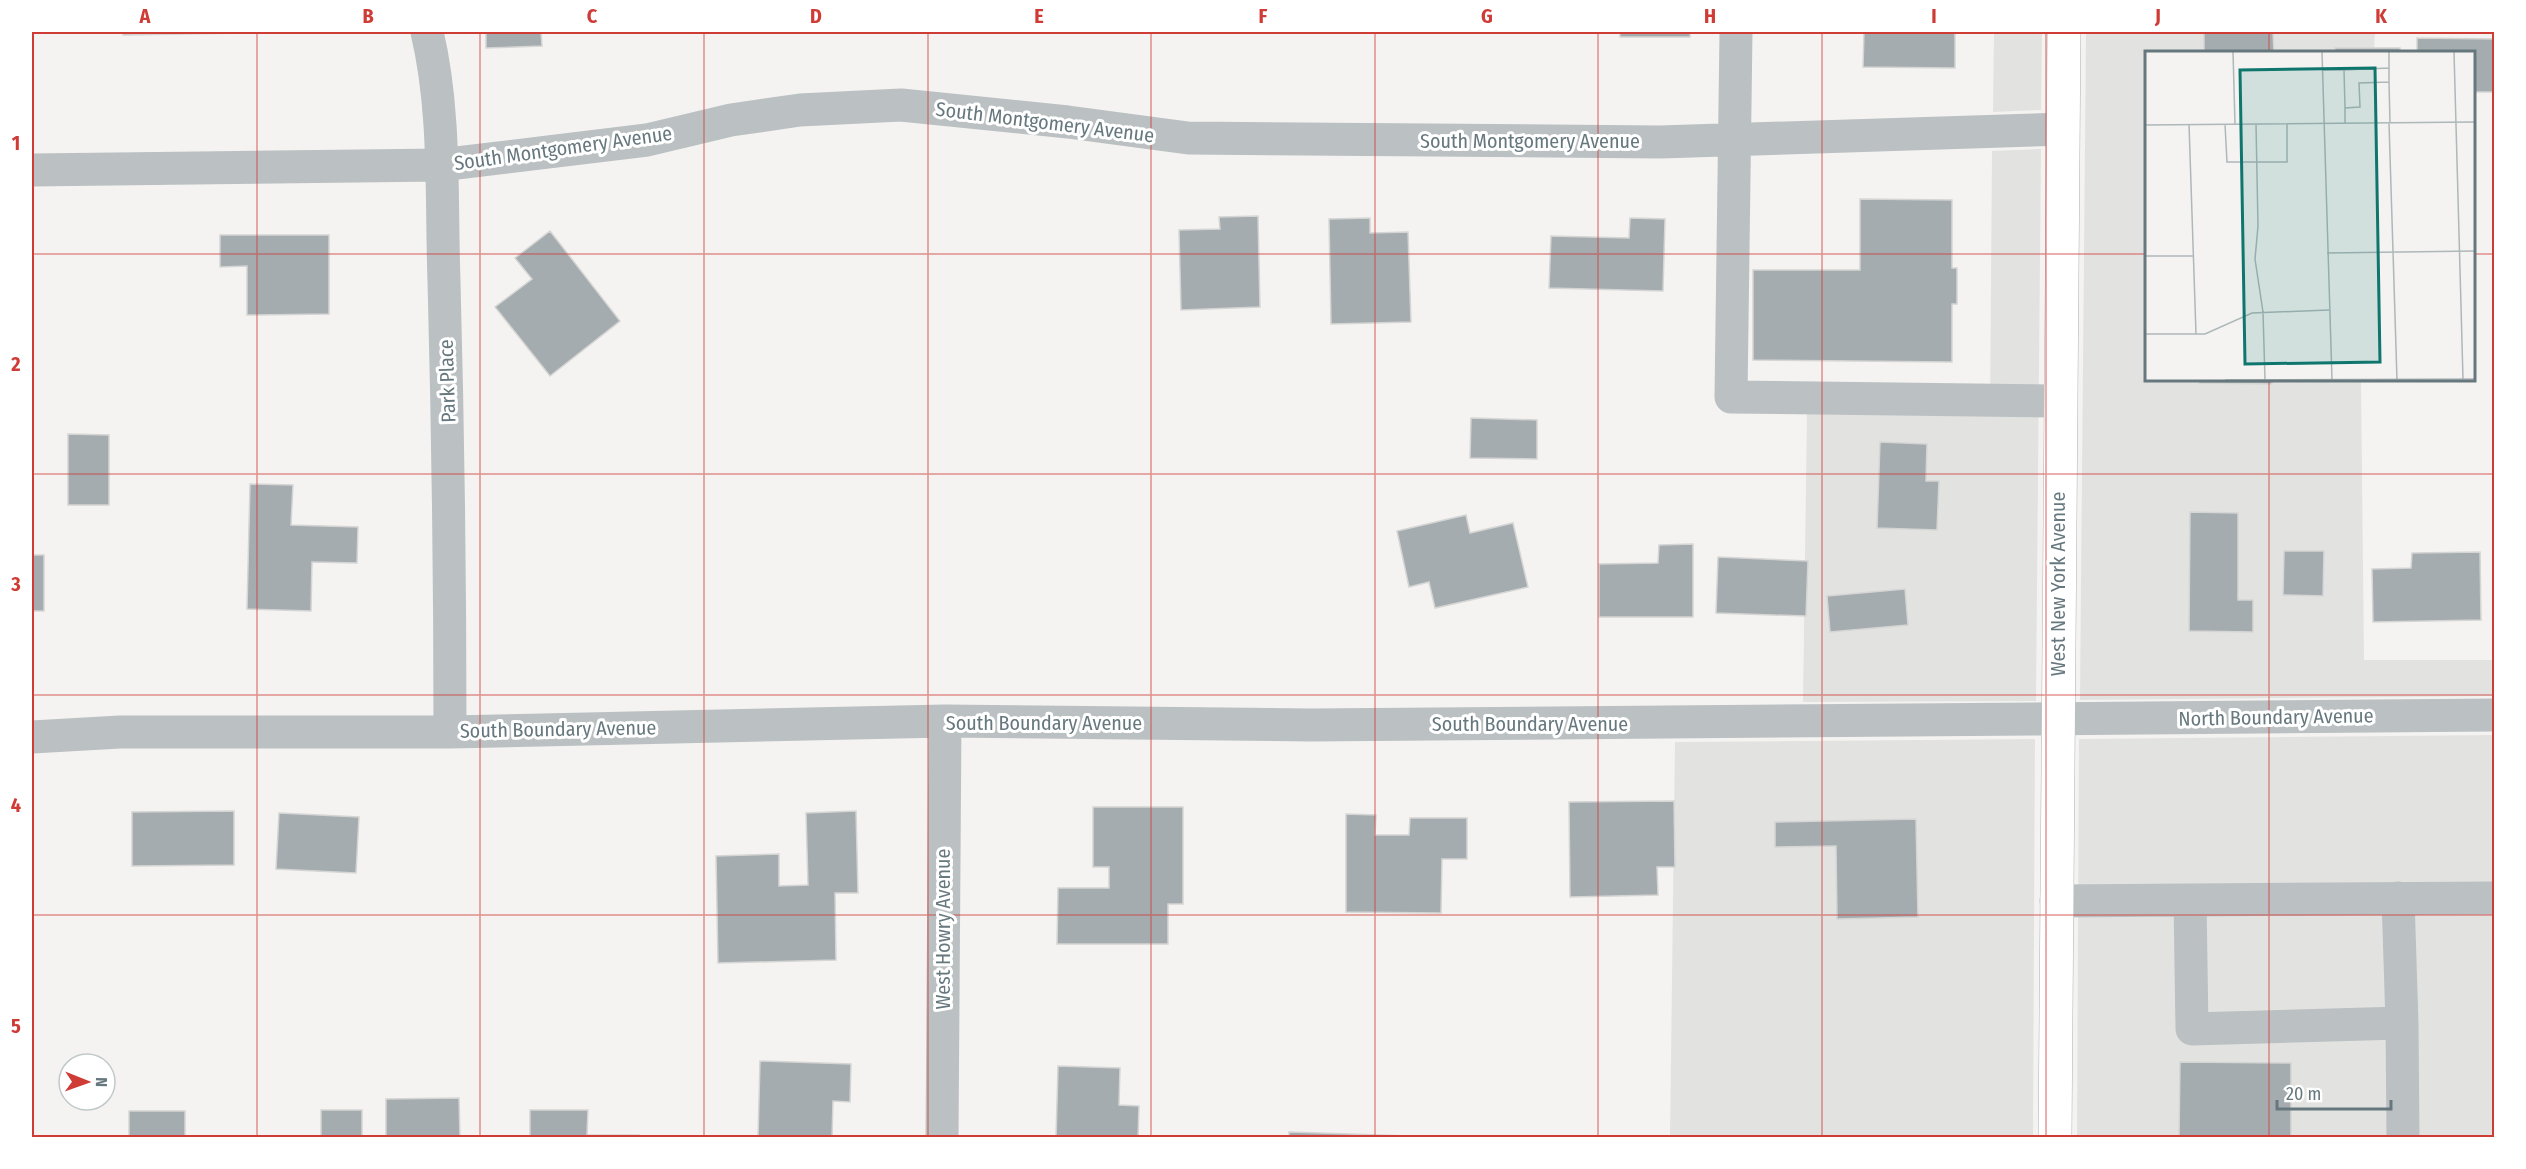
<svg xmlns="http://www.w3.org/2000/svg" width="2526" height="1169" viewBox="0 0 2526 1169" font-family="'Fira Sans Condensed',sans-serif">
	<rect width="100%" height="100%" fill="#f4f3f1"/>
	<path fill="#e2e3e1" d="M1994,32H2042L2041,110L1993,112Z
		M2086,32H2375L2374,52H2146V380H2361L2364,660H2494V696L2080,700Z
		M2041,149L2036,701L1803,702L1807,410L1990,412L1992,151Z
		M2494,735V1137L2077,1138L2079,739Z
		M2035,739L2033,1137L1670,1138L1675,742Z"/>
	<path fill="#a4acaf" stroke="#d5d5d4" stroke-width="1.5" d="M123,32H241V33L123,35Z
		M486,32H541L542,46L486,48Z
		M1620,32H1690V37H1620Z
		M1864,32H1955V68L1863,67Z
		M2204,32H2273L2274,52H2204Z
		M2417,38L2494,39V92H2474V52H2417Z
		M2335,48H2400V52H2335Z
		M1860,199L1952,200V268H1957V304H1952V362L1753,360V270H1860Z
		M1258,216L1260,307L1181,310L1179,230L1220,229L1219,217Z
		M1370,218V233L1408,232L1411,322L1331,324L1329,219Z
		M1630,218L1665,219L1663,291L1549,288L1551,236L1629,238Z
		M550,231L620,321L550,376L495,307L532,279L515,258Z
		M220,235H329V314L247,315V266L220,267Z
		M2199,380H2272V384L2199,383Z
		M1471,418L1537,420V459L1470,458Z
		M68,434L109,435V505H68Z
		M1880,442L1927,444L1926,481H1939L1937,530L1877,528Z
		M250,484L293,485L291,525L358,527L357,563L312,562L311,611L247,609Z
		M2190,512L2238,513V600H2253V632L2189,631Z
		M1466,515L1470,533L1513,523L1528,587L1435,608L1429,582L1409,587L1397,531Z
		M1693,544V617H1599V564L1658,563L1659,545Z
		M2284,551H2324L2323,596L2283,595Z
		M2480,552L2481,620L2373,622L2372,569L2411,568L2412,553Z
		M32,555H44V611H32Z
		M1718,557L1808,561L1806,616L1716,613Z
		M1905,589L1908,625L1830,632L1827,596Z
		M1674,801L1675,867H1657L1658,895L1570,897L1569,802Z
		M1093,807H1183V904H1168V944H1057L1058,888H1109V867H1093Z
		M234,811V865L132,866V812Z
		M856,811L858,893H835L836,960L718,963L716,856L779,854V886L808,885L806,813Z
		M279,813L359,817L356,873L276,869Z
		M1346,814L1376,815L1375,835H1409L1410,818H1467V859H1442L1441,913L1346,912Z
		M1916,819L1918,917L1837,919L1836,846L1775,847V822Z
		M760,1061L851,1064L850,1102L833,1101L832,1138H758Z
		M2180,1062L2291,1063V1138H2179Z
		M1058,1066L1120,1068L1119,1105L1139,1106L1138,1138H1056Z
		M459,1098L460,1138H386V1099Z
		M321,1110H362V1138H321Z
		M530,1110H588L587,1135H639V1138H530Z
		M129,1111H185V1138H129Z
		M1289,1132L1410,1136L1289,1138Z"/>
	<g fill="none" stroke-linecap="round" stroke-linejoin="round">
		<defs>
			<path id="major" d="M2055,1138L2064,32"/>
		</defs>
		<use href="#major" stroke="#adb2b4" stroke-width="34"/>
		<path stroke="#bbc0c2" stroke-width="33" d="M427,32C446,112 441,198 444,281C448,431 450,581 450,732
			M1736,32L1731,397L2060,401
			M32,170L440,165L647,140L731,120L800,110L901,105L1068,122L1188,138L1660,142L2063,129
			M32,737L120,732H450L945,721L1311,725L2494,715
			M2398,898L2402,1023
			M2190,900L2494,898
			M2056,901L2190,900L2192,1029L2402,1023L2403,1138
			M942,1138L945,721"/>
		<use href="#major" stroke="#fff" stroke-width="33"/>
	</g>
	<path fill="none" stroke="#cf3c36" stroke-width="1.5" stroke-opacity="0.55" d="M257,32V1138M480,32V1138M704,32V1138M928,32V1138M1151,32V1138M1375,32V1138M1598,32V1138M1822,32V1138M2046,32V1138M2269,32V52M32,254H2146M2474,254H2494M2269,380V1138M32,474H2494M32,695H2494M32,915H2494"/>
	<g text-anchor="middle" stroke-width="6" stroke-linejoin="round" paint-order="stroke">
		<g font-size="20" fill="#66787e" stroke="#fff">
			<text transform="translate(1045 122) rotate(7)" y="7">South Montgomery Avenue</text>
			<text x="1530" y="148">South Montgomery Avenue</text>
			<text transform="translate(563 148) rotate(-8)" y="7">South Montgomery Avenue</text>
			<text transform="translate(447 381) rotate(-92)" y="7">Park Place</text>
			<text transform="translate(2058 584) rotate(-90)" y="7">West New York Avenue</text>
			<text transform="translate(2276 717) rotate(-1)" y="7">North Boundary Avenue</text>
			<text x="1044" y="730">South Boundary Avenue</text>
			<text x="1530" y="731">South Boundary Avenue</text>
			<text transform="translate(558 729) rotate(-1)" y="7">South Boundary Avenue</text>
			<text transform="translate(943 929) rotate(-90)" y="7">West Howry Avenue</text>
		</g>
	</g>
	<g transform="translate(2145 51)">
		<rect width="330" height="330" fill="#f4f3f1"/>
		<path fill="none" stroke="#aeb7b9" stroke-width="1.5" d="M88,1L90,73M177,1L187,329M309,1L318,328M178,19H199M244,31L245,72M200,57L199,19L244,17M200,72V57L215,56L214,32L244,31V1M244,72L252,329M44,73L51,283M80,73L82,111H142V73M111,73L113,175L110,208L118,261L120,329M0,74L330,71M182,202L330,200M0,205H49M0,283H60L107,262L184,259M80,329L330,328"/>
		<path fill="#0f766e" fill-opacity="0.15" stroke="#0f766e" stroke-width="3" d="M230,17L235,311L100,313L95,19Z"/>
		<rect width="330" height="330" fill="none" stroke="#66787e" stroke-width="3"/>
	</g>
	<rect width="2526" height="1169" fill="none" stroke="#ffffff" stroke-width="66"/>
	<g transform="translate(87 1082) rotate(91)"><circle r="28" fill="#ffffff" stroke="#c2c9cb" stroke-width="1.5"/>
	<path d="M0-4.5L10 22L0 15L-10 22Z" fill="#cf3c36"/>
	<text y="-9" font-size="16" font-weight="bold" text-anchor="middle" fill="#66787e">N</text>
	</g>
	<path d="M2277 1100v9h114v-9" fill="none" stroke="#66787e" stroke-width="3"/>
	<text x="2286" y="1100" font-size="18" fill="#66787e" stroke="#ffffff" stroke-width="4.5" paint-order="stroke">20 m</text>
	<rect x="33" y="33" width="2460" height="1103" fill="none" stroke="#cf3c36" stroke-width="2"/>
	<g font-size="20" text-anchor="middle" font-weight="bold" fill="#cf3c36">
		<text x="145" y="23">A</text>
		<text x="368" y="23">B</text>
		<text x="592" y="23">C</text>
		<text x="816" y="23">D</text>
		<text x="1039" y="23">E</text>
		<text x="1263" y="23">F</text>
		<text x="1487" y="23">G</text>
		<text x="1710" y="23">H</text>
		<text x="1934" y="23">I</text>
		<text x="2158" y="23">J</text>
		<text x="2381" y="23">K</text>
		<text x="16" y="150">1</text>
		<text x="16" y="371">2</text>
		<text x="16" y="591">3</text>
		<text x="16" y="812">4</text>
		<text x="16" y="1033">5</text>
	</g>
</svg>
